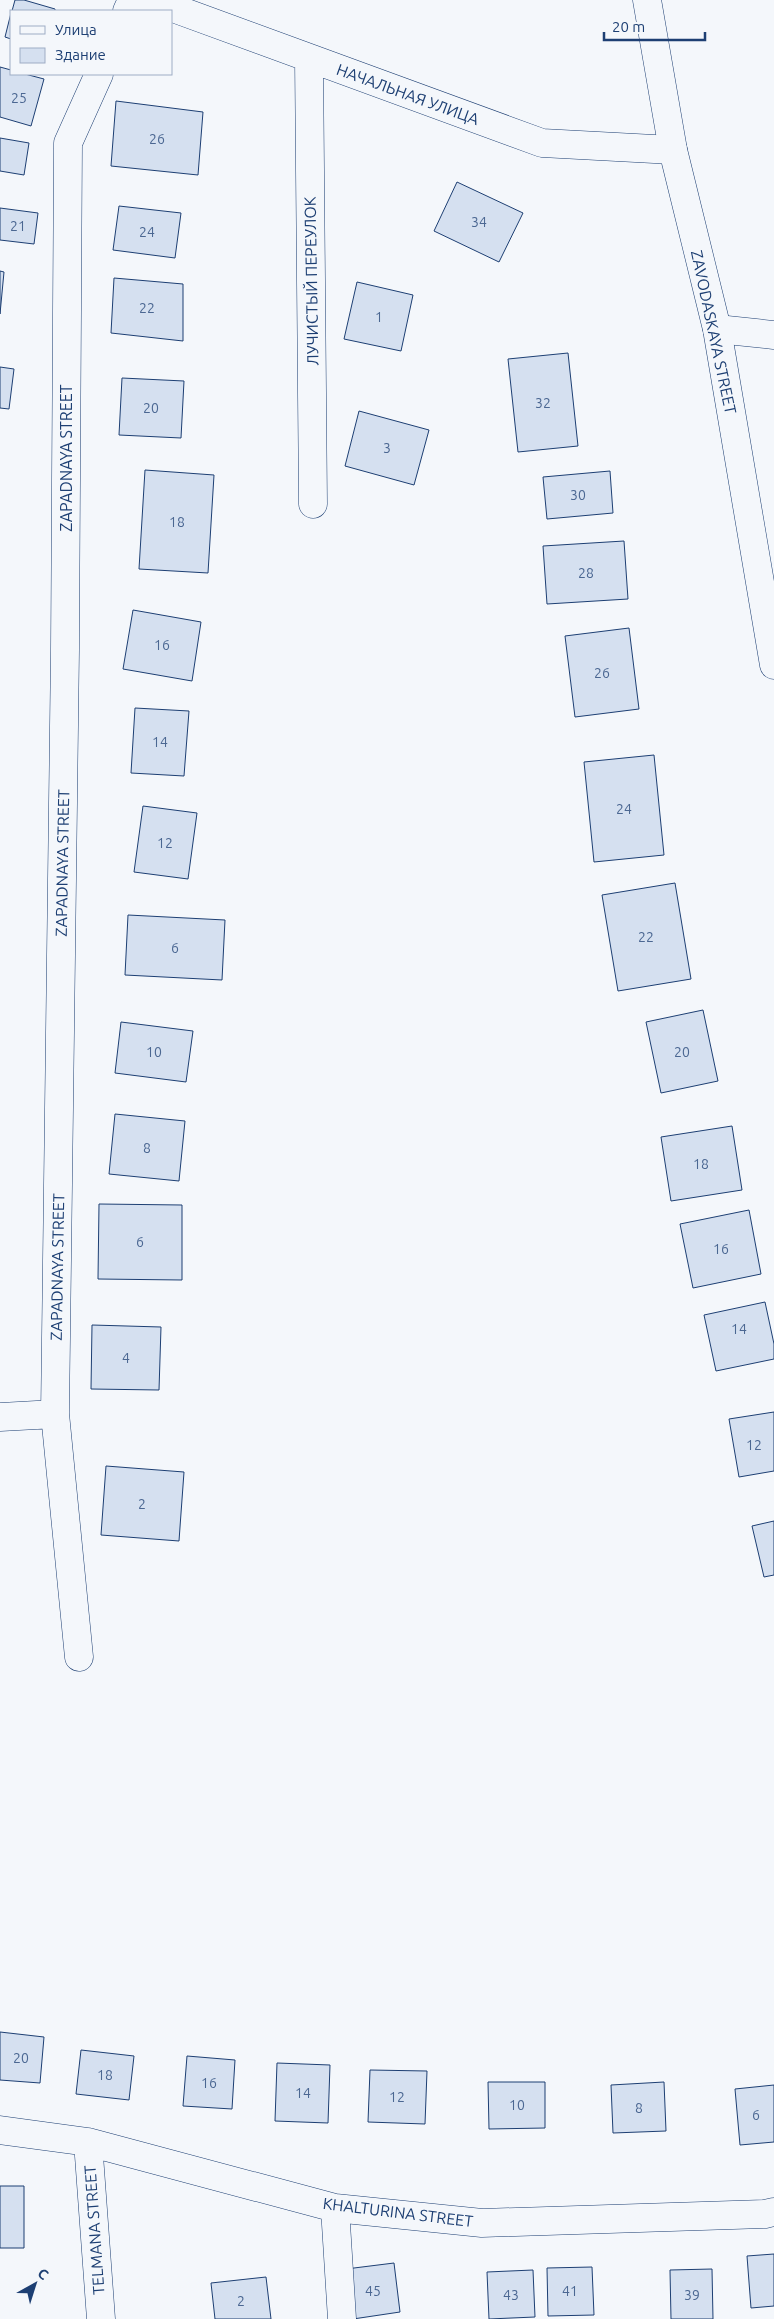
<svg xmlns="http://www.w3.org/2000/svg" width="774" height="2319" viewBox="0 0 774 2319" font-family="Ubuntu,sans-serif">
	<rect width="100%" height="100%" fill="#f4f7fb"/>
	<path fill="#d5e0f0" stroke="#1d3f73" d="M15,0H24L55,9V11H12Z
		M11,13V39L5,37Z
		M0,67L11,70V74H25L44,79L31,126L0,117Z
		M116,101L203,112L198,175L111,166Z
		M0,138L29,143L24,175L0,171Z
		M457,182L523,213L499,262L434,231Z
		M119,206L181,213L175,258L113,250Z
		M0,208L38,213L34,244L0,240Z
		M0,271L4,272L0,314Z
		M114,278L183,284V341L111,333Z
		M357,282L413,295L401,351L344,339Z
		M568,353L578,446L518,452L508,359Z
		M0,367L14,369L9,409L0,408Z
		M122,378L184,381L181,438L119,435Z
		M359,411L429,430L414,485L345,466Z
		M145,470L214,475L208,573L139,569Z
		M610,471L613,513L547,519L543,477Z
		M624,541L628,599L547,604L543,546Z
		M133,610L201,622L192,681L123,669Z
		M629,628L639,709L575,717L565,636Z
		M135,708L189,711L184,776L131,773Z
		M654,755L664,855L594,862L584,762Z
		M143,806L197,813L188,879L134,872Z
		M675,883L691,979L618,991L602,895Z
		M128,915L225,920L222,980L125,975Z
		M703,1010L718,1081L661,1093L646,1022Z
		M121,1022L193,1031L186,1082L115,1073Z
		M115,1114L185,1121L179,1181L109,1174Z
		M732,1126L742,1190L671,1201L661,1137Z
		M99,1204L182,1205V1280L98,1279Z
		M749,1210L761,1274L693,1288L680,1224Z
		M765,1302L774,1344V1359L716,1371L704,1315Z
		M92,1325L161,1327L159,1390L91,1389Z
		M774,1412V1471L739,1477L729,1419Z
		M106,1466L184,1472L179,1541L101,1535Z
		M774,1521V1575L764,1577L752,1526Z
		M0,2032L44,2037L40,2083L0,2080Z
		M81,2050L134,2056L129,2100L76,2094Z
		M187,2056L235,2060L232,2109L183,2106Z
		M277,2063L330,2065L328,2123L275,2121Z
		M370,2070L427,2071L425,2124L368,2122Z
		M488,2082H545V2128L489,2129Z
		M664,2082L666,2131L613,2133L611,2085Z
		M774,2085V2142L740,2145L735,2089Z
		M0,2186H24V2248H0Z
		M774,2254V2306L751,2308L747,2256Z
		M394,2263L400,2312L353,2319L346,2269Z
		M592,2267L594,2315L548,2316L547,2268Z
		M712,2269L713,2319H671L670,2270Z
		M533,2270L535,2317L489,2319L487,2272Z
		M266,2277L271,2319H215L211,2283Z"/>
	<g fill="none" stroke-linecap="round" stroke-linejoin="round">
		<defs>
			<path id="minor" d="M151,0L542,143L673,150
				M127,11L132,0
				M309,58L313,504
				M717,329L774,335
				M0,1417L55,1414
				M79,1657L55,1414L65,650L68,143L99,74
				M0,2130L88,2142L335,2208L482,2223L765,2214L774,2212
				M88,2142L101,2319
				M335,2208L342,2319"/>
			<path id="major" d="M647,0L673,150L717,329L774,665"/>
		</defs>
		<use href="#minor" stroke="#1d3f73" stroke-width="29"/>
		<use href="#major" stroke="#1d3f73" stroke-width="29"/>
		<use href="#minor" stroke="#f4f7fb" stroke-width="28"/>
		<use href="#major" stroke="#f4f7fb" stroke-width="28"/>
	</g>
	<g text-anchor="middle" stroke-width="4" stroke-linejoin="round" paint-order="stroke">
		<g font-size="14" fill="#4b6792">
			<text x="19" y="103">25</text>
			<text x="157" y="144">26</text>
			<text x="479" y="227">34</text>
			<text x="18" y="231">21</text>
			<text x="147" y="237">24</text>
			<text x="147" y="313">22</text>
			<text x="379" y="322">1</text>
			<text x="543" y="408">32</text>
			<text x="151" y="413">20</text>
			<text x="387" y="453">3</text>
			<text x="578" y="500">30</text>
			<text x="177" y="527">18</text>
			<text x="586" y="578">28</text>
			<text x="162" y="650">16</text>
			<text x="602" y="678">26</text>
			<text x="160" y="747">14</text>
			<text x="624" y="814">24</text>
			<text x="165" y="848">12</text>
			<text x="646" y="942">22</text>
			<text x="175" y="953">6</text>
			<text x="154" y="1057">10</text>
			<text x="682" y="1057">20</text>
			<text x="147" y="1153">8</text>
			<text x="701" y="1169">18</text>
			<text x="140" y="1247">6</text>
			<text x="721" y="1254">16</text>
			<text x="739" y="1334">14</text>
			<text x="126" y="1363">4</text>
			<text x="754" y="1450">12</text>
			<text x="142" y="1509">2</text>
			<text x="21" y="2063">20</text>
			<text x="105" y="2080">18</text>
			<text x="209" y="2088">16</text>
			<text x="303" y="2098">14</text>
			<text x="397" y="2102">12</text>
			<text x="517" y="2110">10</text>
			<text x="639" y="2113">8</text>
			<text x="756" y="2120">6</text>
			<text x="373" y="2296">45</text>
			<text x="570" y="2296">41</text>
			<text x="511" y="2300">43</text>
			<text x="692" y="2300">39</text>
			<text x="241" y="2306">2</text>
		</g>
		<g font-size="16" fill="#1d3f73" stroke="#f4f7fb">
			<text transform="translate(408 94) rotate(20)" y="6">НАЧАЛЬНАЯ УЛИЦА</text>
			<text transform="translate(311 281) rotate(-91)" y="6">ЛУЧИСТЫЙ ПЕРЕУЛОК</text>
			<text transform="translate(714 332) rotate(78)" y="6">ZAVODASKAYA STREET</text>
			<text transform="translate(66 458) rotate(-90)" y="6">ZAPADNAYA STREET</text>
			<text transform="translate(62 863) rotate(-89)" y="6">ZAPADNAYA STREET</text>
			<text transform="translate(57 1267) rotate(-89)" y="6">ZAPADNAYA STREET</text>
			<text transform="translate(398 2212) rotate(7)" y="6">KHALTURINA STREET</text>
			<text transform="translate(94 2230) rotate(-94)" y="6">TELMANA STREET</text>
		</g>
	</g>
	<rect x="10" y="10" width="162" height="65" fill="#f4f7fb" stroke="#9eadc5"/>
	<rect x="20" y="26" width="25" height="8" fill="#f4f7fb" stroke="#9eadc5"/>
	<text x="55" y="35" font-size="15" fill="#1d3f73">Улица</text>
	<rect x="20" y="48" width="25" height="15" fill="#d5e0f0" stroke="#9eadc5"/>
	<text x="55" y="60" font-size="15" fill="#1d3f73">Здание</text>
	<g transform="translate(35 2284) rotate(39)" stroke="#f4f7fb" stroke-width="4" paint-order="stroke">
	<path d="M0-4L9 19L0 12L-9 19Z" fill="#1d3f73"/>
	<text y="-8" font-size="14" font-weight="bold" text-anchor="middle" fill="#1d3f73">С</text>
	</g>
	<path d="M604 32v8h101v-8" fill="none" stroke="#1d3f73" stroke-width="2.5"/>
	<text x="612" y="32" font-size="15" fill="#1d3f73" stroke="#f4f7fb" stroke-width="4" paint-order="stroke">20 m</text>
</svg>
